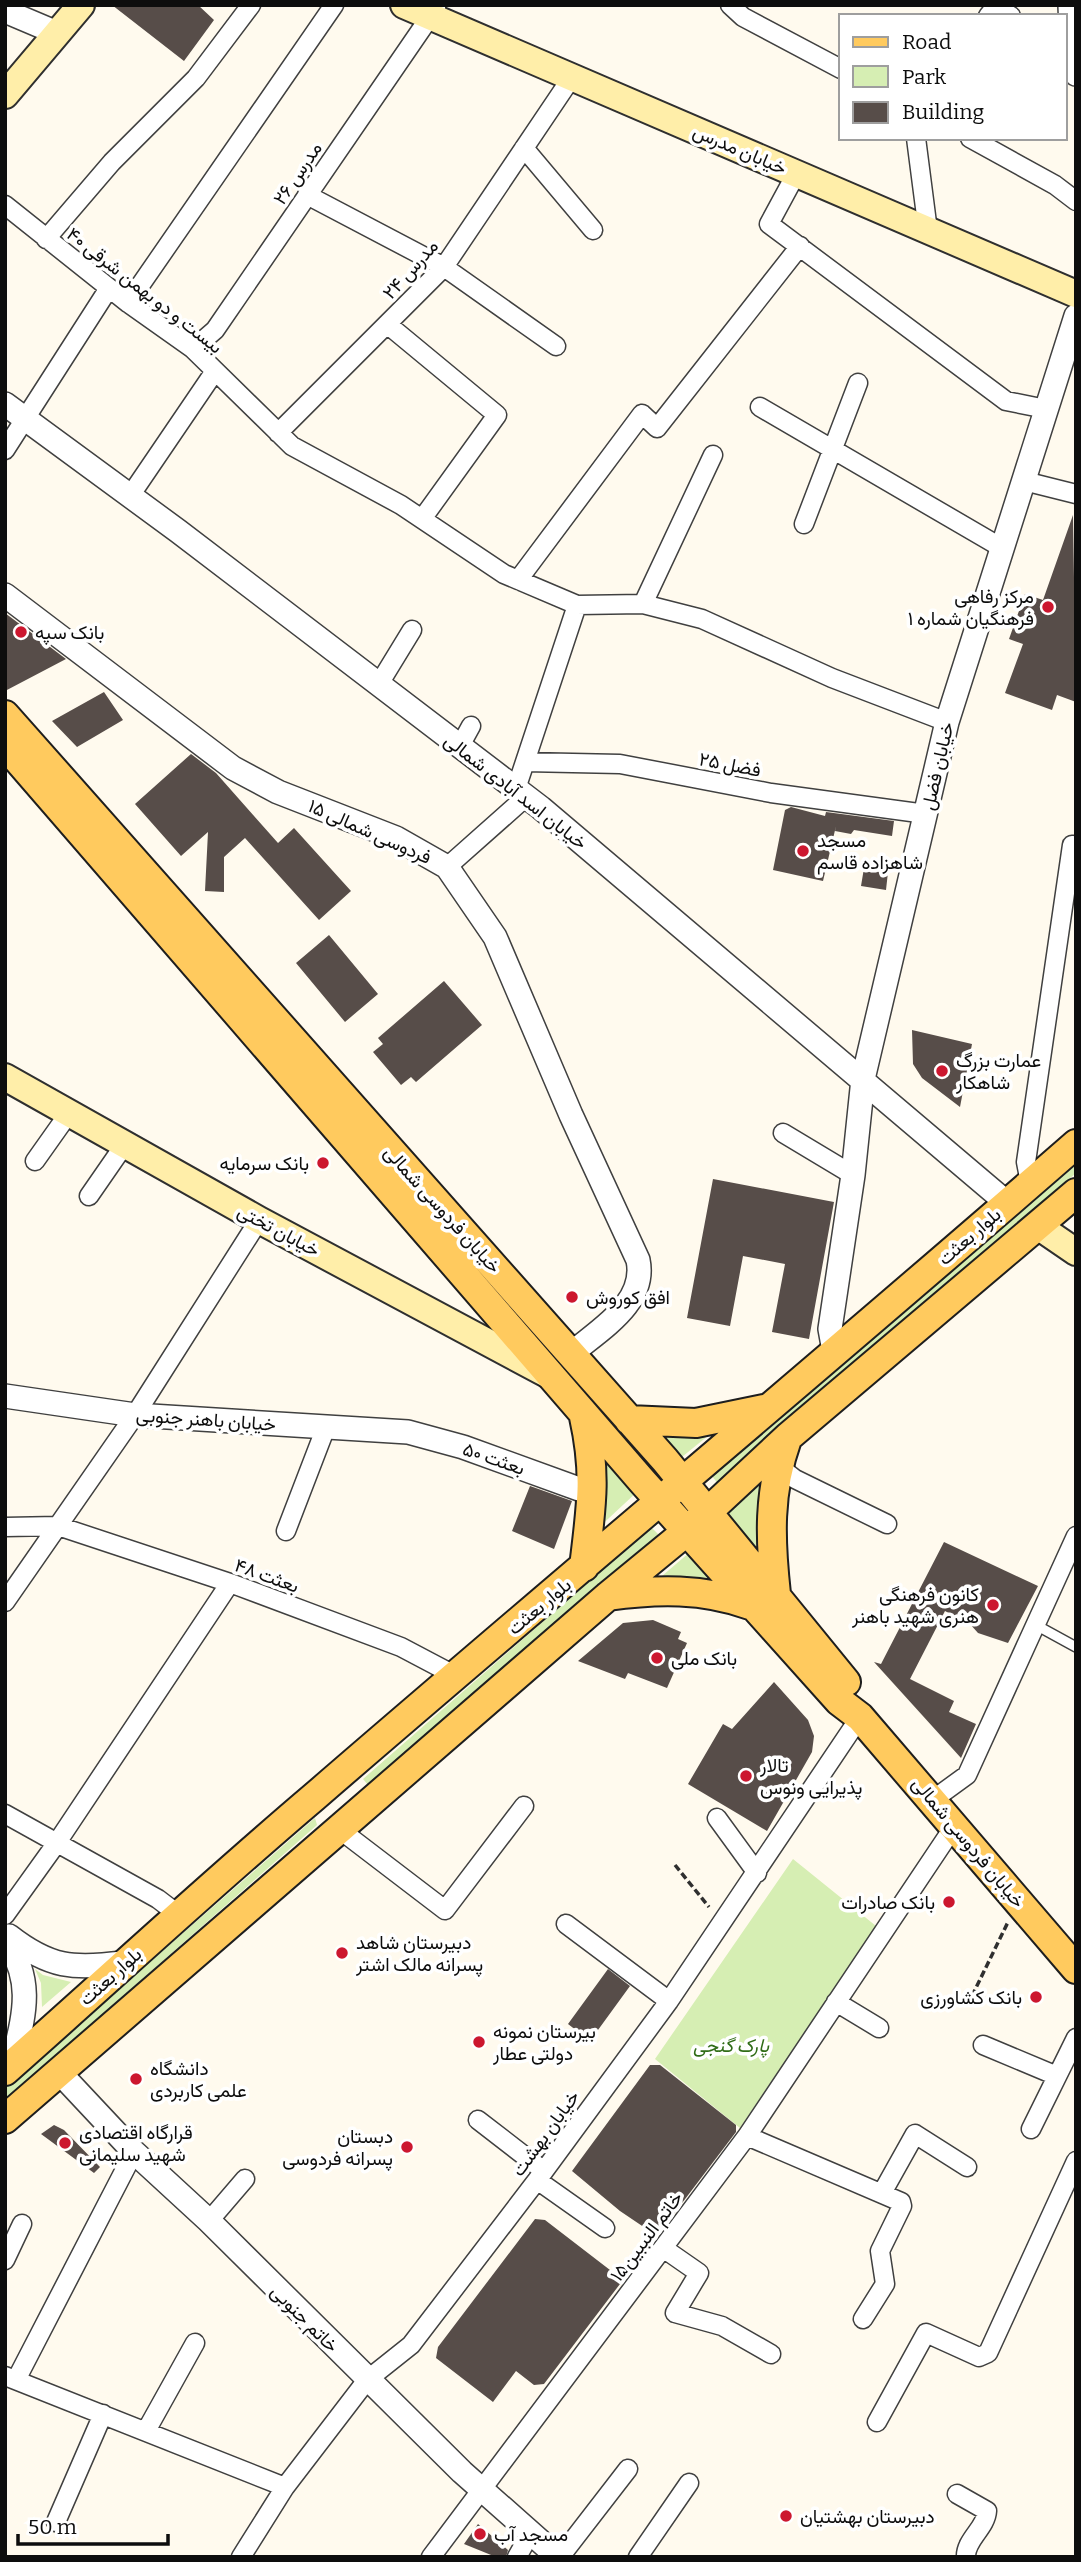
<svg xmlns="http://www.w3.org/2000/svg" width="1081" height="2562" viewBox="0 0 1081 2562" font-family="Bitter,Vazirmatn,serif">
	<rect width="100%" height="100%" fill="#fffaee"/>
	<path fill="#d6eeb3" d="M1076,1159V1173L718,1484L712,1476Z
		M725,1422L677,1461L649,1431Z
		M600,1448L638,1491L594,1532Z
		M767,1476L763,1561L723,1515Z
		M651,1527L659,1535L368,1785L363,1779Z
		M690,1552L722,1589L655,1582Z
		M315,1818L317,1825L5,2100V2088Z
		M793,1859L876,1926L740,2128L655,2059Z
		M35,1969L43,1975L71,1982L42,2007L41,1983Z"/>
	<path fill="#574d49" d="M112,5H198L214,20L184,61Z
		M1073,515L1076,702L1057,695L1052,710L1005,693L1023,644L1009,639L1025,594L1043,600Z
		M5,613L66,659L5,691Z
		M104,692L123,720L77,747L52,721Z
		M191,754L216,773L278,843L294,828L351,891L319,920L245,838L224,857V892L205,891L208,832L181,856L135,804Z
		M791,807L825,816L826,812L894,821L892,836L854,830L851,834L835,831L836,826L823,881L773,870L785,810Z
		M864,868L888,872L886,890L861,886Z
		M329,935L378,994L345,1022L296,963Z
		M444,981L482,1025L416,1082L411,1077L401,1085L373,1052L383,1044L378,1038Z
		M912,1030L972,1044L960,1107L922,1078L913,1064Z
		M713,1179L834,1202L809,1339L772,1332L785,1264L743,1256L730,1326L687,1318Z
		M530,1486L572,1501L554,1549L512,1531Z
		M944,1542L1038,1586L1008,1643L978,1633L970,1624L945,1611L910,1679L954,1701L949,1712L976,1724L961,1758L874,1662L881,1664Z
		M653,1620L681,1632L678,1639L687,1643L667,1688L628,1673L625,1679L578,1661L623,1623Z
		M774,1682L808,1720L814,1736L812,1752L767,1831L688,1784L723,1724L732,1729Z
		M608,1969L630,1986L590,2041L568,2024Z
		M650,2065H660L736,2125V2132L657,2236L620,2211L572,2171Z
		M54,2125L64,2130L100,2167L94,2173L41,2134Z
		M535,2219L545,2220L623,2280L544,2384L534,2385L516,2371L493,2402L436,2358L438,2347Z
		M478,2524L508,2550L506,2557H496L464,2544Z"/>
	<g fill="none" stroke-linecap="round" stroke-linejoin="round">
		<defs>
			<path id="service" d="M1034,1624L1076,1647"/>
			<path id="minor" d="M730,5L743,17L841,69
				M988,16L996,6L1011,16
				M916,138L928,231
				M970,138L1055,185L1076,201
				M524,148L593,230
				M796,174L769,224L1006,401L1046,409
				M307,195L444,267L556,346
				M5,205L128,303L193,349L292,446L401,505L504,574L577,605L643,604L702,619L832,678L947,722
				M46,239L112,162L196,78L251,5
				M128,303L334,5
				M387,324L497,415L422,519
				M193,349L215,330L436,8
				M760,407L1002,548
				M278,433L444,267L572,77
				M5,450L109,288
				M1024,481L1076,494
				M130,496L215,371
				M804,524L858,383
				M518,580L642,414L657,428L800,246
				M643,604L713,455
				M379,684L412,630
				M460,746L471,726
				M525,762L620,764L771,793L926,814
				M516,789L577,605
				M447,867L527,796
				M783,1133L853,1175
				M35,1161L69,1113
				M1030,1183L1026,1162L1072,845L1076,846
				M89,1196L125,1144
				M777,1465L795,1479L887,1524
				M5,1527L58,1526L230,1583L401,1647L456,1676
				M286,1531L326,1427
				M5,1602L135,1415L259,1220
				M934,1799L967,1775L1076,1536
				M5,1814L158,1899L179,1915
				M717,1818L757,1873
				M339,1829L445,1910L524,1806
				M5,1915L56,1844L230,1583
				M566,1924L669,2001
				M836,2002L879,2028
				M983,2045L1057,2076
				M478,2120L544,2171
				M1031,2129L1076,2038
				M747,2136L901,2202L902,2206L880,2251L885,2284L863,2319
				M537,2180L605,2228
				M882,2193L915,2134L967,2167
				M209,2221L245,2179
				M663,2248L699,2273L675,2313L722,2326L771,2354
				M5,2260L22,2224
				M5,2376L285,2487
				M16,2380L134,2152
				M877,2422L926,2333L979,2357L988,2353L1076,2161
				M146,2431L195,2343
				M957,2494L987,2511C986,2528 965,2540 966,2557
				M56,2522L103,2414
				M241,2557L285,2487L367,2380L411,2345L544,2171L669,2001L860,1717
				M431,2557L747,2136L955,1825
				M517,2557L531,2532
				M560,2557L628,2469
				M638,2557L689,2483"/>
			<path id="tertiary" d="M1070,5L1072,55L1076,74
				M5,11L57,33
				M5,404L178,531L541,808L1007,1203
				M5,595L233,768L278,792L396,838L447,867L495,937L571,1115L638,1260C647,1303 600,1329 571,1354
				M834,1351L830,1329L853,1175L863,1079L947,722L1076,316
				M5,1396L135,1415L408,1432L463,1447L579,1489
				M9,1936C50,1968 73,1969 123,1963
				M5,1939C36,1982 23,2018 12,2065
				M59,2072L134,2152L209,2221L462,2472L558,2557"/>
			<path id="secondary" d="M404,5L1076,294
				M5,95L81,5
				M5,1077L259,1220L547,1374
				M1038,1226L1076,1252"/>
			<path id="primary" d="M5,715L665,1460L846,1682
				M5,745L642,1481L839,1701L860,1717L1076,1969
				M584,1417C597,1475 591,1509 584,1567
				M629,1420L696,1423L764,1409
				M776,1594C770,1540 768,1492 787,1439
				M608,1596C657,1589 703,1588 750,1605
				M5,2071C108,1980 209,1886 314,1797C567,1578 824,1364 1076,1144
				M5,2119L608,1596L686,1532L788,1437L1076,1193"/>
		</defs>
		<use href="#service" stroke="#404040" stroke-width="12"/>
		<use href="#minor" stroke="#404040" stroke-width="21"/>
		<use href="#tertiary" stroke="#404040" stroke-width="26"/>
		<use href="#secondary" stroke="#2f2f2f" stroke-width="30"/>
		<use href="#primary" stroke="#1e1e1e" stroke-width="32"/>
		<path stroke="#2f2f2f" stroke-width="3.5" stroke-dasharray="7 3.5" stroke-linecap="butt" d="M675,1865L709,1907
			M972,1996L1008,1922"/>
		<use href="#service" stroke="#fff" stroke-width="9"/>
		<use href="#minor" stroke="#fff" stroke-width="18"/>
		<use href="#tertiary" stroke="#fff" stroke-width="23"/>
		<use href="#secondary" stroke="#ffeea9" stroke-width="26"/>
		<use href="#primary" stroke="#ffca5e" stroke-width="28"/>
	</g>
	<g fill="#cc172f" stroke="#fff" stroke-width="2.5">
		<circle cx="1048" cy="607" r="7"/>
		<circle cx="21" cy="632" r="7"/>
		<circle cx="803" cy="851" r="7"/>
		<circle cx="942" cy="1071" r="7"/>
		<circle cx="323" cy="1163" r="7"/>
		<circle cx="572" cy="1297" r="7"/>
		<circle cx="993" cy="1605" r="7"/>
		<circle cx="657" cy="1658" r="7"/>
		<circle cx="746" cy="1776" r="7"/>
		<circle cx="949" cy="1902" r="7"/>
		<circle cx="342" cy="1953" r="7"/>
		<circle cx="1036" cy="1997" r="7"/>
		<circle cx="479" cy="2042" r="7"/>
		<circle cx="136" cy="2079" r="7"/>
		<circle cx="65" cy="2143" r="7"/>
		<circle cx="407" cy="2147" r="7"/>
		<circle cx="786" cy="2516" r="7"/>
		<circle cx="480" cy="2534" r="7"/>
	</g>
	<g text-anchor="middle" stroke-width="7" stroke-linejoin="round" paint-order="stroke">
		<g font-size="19" fill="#0d0d0d" stroke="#fff">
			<text transform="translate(740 149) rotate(23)" y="7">خیابان مدرس</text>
			<text transform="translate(297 173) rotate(-56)" y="7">مدرس ۲۶</text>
			<text transform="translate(410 269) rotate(-48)" y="7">مدرس ۲۴</text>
			<text transform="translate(145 290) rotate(38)" y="7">بیست و دو بهمن شرقی ۴۰</text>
			<text transform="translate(730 764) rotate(11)" y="7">فضل ۲۵</text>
			<text transform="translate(937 766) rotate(-77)" y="7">خیابان فضل</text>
			<text transform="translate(516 791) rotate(38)" y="7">خیابان اسد آبادی شمالی</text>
			<text transform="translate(370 831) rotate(24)" y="7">فردوسی شمالی ۱۵</text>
			<text transform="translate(443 1209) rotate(48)" y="7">خیابان فردوسی شمالی</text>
			<text transform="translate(279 1230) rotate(28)" y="7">خیابان تختی</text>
			<text transform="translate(969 1236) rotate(-41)" y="7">بلوار بعثت</text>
			<text transform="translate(206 1419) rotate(4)" y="7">خیابان باهنر جنوبی</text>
			<text transform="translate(494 1458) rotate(19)" y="7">بعثت ۵۰</text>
			<text transform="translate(267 1575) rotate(20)" y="7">بعثت ۴۸</text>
			<text transform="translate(539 1606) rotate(-40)" y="7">بلوار بعثت</text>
			<text transform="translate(969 1842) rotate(50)" y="7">خیابان فردوسی شمالی</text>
			<text transform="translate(110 1976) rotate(-42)" y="7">بلوار بعثت</text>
			<text transform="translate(545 2133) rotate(-54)" y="7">خیابان بهشت</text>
			<text transform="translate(646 2236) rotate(-53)" y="7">خاتم النببین۱۵</text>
			<text transform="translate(305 2318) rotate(45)" y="7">خاتم جنوبی</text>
		</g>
		<g font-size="19" fill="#0d0d0d" stroke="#fff" text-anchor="start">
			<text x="1034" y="603" text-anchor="end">مرکز رفاهی<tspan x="1034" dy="22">فرهنگیان شماره ۱</tspan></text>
			<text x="35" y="639">بانک سپه</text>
			<text x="817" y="847">مسجد<tspan x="817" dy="22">شاهزاده قاسم</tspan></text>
			<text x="956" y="1067">عمارت بزرگ<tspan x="956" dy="22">شاهکار</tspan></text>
			<text x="309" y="1170" text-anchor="end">بانک سرمایه</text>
			<text x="586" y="1304">افق کوروش</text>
			<text x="979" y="1601" text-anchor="end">کانون فرهنگی<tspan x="979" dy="22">هنری شهید باهنر</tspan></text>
			<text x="671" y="1665">بانک ملی</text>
			<text x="760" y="1772">تالار<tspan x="760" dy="22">پذیرایی ونوس</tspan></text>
			<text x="935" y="1909" text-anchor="end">بانک صادرات</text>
			<text x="356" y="1949">دبیرستان شاهد<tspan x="356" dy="22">پسرانه مالک اشتر</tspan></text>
			<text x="1022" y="2004" text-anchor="end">بانک کشاورزی</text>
			<text x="493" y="2038">بیرستان نمونه<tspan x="493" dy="22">دولتی عطار</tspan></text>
			<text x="150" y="2075">دانشگاه<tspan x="150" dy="22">علمی کاربردی</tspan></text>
			<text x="79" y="2139">قرارگاه اقتصادی<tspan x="79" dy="22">شهید سلیمانی</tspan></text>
			<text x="393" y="2143" text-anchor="end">دبستان<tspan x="393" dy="22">پسرانه فردوسی</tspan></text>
			<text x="800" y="2523">دبیرستان بهشتیان</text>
			<text x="494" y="2541">مسجد آب</text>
		</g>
		<g font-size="19" font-style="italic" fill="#306c17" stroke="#fff">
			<text x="731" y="2052">پارک گنجی</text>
		</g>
	</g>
	<rect width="1081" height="2562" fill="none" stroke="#0d0d0d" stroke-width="14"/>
	<rect x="839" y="14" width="228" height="126" fill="#ffffff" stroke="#9e9e9e" stroke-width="2"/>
	<rect x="853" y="37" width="35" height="10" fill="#ffca5e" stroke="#9e9e9e" stroke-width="2"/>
	<text x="902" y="49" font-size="21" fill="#0d0d0d">Road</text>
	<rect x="853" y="66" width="35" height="21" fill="#d6eeb3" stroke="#9e9e9e" stroke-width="2"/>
	<text x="902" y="84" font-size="21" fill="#0d0d0d">Park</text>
	<rect x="853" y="102" width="35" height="21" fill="#574d49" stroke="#9e9e9e" stroke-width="2"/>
	<text x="902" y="119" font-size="21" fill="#0d0d0d">Building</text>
	<path d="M18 2534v10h150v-10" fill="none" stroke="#0d0d0d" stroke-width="3.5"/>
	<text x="28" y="2534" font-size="21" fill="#0d0d0d" stroke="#ffffff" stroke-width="5" paint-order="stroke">50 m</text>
</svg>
